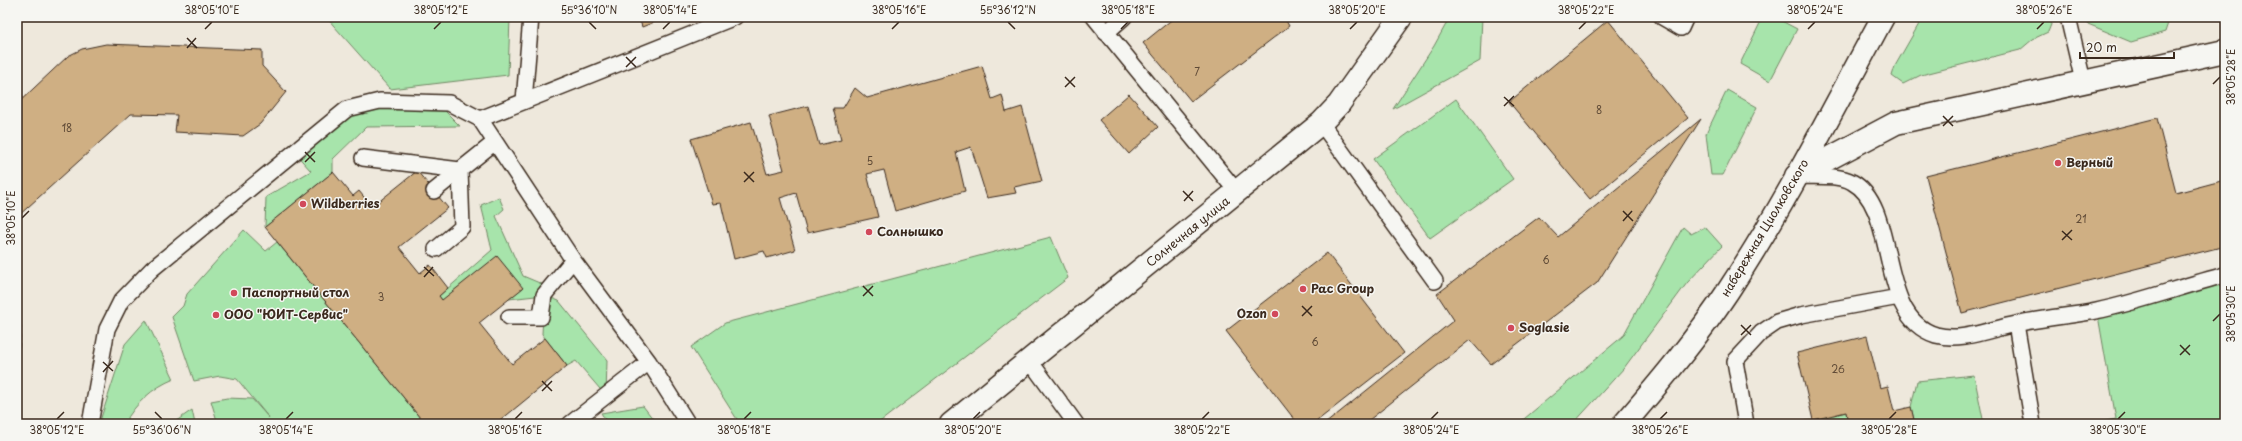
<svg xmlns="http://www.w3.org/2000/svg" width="2242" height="441" viewBox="0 0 2242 441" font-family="'Playpen Sans',sans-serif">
	<rect width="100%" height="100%" fill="#eee8dc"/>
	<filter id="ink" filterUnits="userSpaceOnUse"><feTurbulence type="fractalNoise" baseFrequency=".025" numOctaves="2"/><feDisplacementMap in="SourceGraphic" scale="8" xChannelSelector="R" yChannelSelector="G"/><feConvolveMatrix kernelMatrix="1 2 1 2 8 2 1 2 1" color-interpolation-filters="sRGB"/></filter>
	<g filter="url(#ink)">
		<path fill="#a7e4ab" stroke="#718764" d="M326,17H510L508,75L390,89Z
			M1450,17H1482L1480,61L1393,109L1434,46Z
			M1763,17H1774L1797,29L1770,81L1740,64Z
			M1923,17H2054L2048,32L2033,39L2020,50L1921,75L1903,84L1892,76L1895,66Z
			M2086,17H2170L2165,32L2131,42L2088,24Z
			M1727,90L1757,107L1723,175H1711L1706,134Z
			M1456,99L1513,179L1430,238L1373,159Z
			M436,102L460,126L366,127L333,159V172L265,227L266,197L311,171L294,152L347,109Z
			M499,197L504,209L496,216L523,276L549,287L544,295L559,301L607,360L606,396L576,361L567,366L542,334L544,295L509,299L522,288L442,300L439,296L492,250L481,205Z
			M1683,227L1691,234L1705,227L1722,246L1687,283L1624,368L1573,424H1518L1623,336Z
			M244,230L266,251L277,242L425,424H218L211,401L227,398L252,399L269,418L237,379L220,376L194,381L172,317L183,306L187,294Z
			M1051,237L1068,278L877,424H740L691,347L725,323Z
			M2225,275V424H2091L2116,419L2097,310Z
			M146,320L174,379C152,388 136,403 124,424H99L125,344Z
			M1974,375L1984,424H1915L1911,407L1917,381Z
			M643,406L657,424H599L605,419L601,413Z
			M192,410L195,424H172Z
			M1846,412L1848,423L1844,424H1775L1813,420Z"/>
		<path fill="#cfaf83" stroke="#3b2a1e" d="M639,17H667L642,27Z
			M1175,17H1284L1289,26L1191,101L1143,43Z
			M1608,20L1688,118L1590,199L1509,102Z
			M106,44L262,50V66L286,92L260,124L243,136L175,132L177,115L131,114L17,217V104L68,56L82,49Z
			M982,66L992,99L1002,95L1006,112L1022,107L1042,181L1014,187L1016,193L987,198L971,147L956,152L965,191L895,211L884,170L867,174L878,217L807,233L796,193L780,198L795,250L767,258L764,251L734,259L721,203L712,204L691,139L751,122L767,174L784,170L769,116L808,106L819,145L841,140L833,108H843L855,88L867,98Z
			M1129,94L1158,127L1129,154L1099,120Z
			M2157,118L2176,193L2225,180V246L1962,313L1926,176Z
			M1701,119L1597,283L1491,364L1470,340L1364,424H1325L1454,320L1437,294L1539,217L1558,237Z
			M417,171L448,208L399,247L420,273L430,265L448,288L439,296L442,300L497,256L523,288L479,323L512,364L545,338L567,366L496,424H425L265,227L333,172L353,196L359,191L372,207Z
			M1327,253L1404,353L1313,424H1298L1226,331Z
			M21,326L19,347H17V327Z
			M1867,336L1880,388L1888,386L1894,411L1911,407L1915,424H1844L1848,423L1846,412L1813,420L1797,353Z"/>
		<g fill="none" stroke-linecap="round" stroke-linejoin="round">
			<defs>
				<path id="lane" d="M1094,17L1237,192
					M1662,17L1681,28L1686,17
					M2068,17L2083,81
					M1106,33L1124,17
					M524,101L531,17
					M480,119L735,17
					M1321,123L1435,281
					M363,158L460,170L462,227L436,249
					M1798,176C1814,177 1838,174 1852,182C1900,208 1875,317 1936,335C1962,342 1990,329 2016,324C2042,318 2070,316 2096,311C2140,302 2182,286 2225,275
					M434,191L495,142
					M509,317H541L544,295L573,260
					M2016,324L2033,424
					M1030,361L1076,424
					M90,424L107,329L121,301L152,269L347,109L380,101L449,103L480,119L573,260L649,362L688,424
					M570,424L649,362
					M1746,424L1735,361L1761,333L1777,322L1801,315L1899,297"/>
				<path id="street" d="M1796,176L1896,123L2225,51
					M951,424L1321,123L1339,104L1401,17"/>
				<path id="secondary" d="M1624,424C1661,381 1697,338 1728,291C1786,203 1833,109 1883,17"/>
			</defs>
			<use href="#lane" stroke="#3b2a1e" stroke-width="18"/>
			<use href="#street" stroke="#3b2a1e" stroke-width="25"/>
			<use href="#secondary" stroke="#3b2a1e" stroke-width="25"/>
			<use href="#lane" stroke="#f6f6f2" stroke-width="15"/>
			<use href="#street" stroke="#f6f6f2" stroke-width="22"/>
			<use href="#secondary" stroke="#f6f6f2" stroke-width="22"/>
		</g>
	</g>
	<path fill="none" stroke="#3b2a1e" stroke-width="1.5" d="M589,22L596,29M1008,22L1015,29M205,29L212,22M434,29L441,22M663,29L670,22M892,29L899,22M1121,29L1128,22M1350,29L1357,22M1579,29L1586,22M1808,29L1815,22M2037,29L2044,22M187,38L197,48M187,48L196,38M626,57L636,67M626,67L636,57M1065,77L1075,87M2213,84L2220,77M1065,87L1075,77M1504,97L1514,106M1504,106L1514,96M1943,116L1953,126M1943,126L1953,116M305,152L315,162M305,162L315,152M744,172L754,182M744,182L754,172M1183,191L1193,201M1184,201L1193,191M1623,211L1633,221M22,218L29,211M1623,221L1632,211M2062,231L2072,240M2062,240L2072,230M424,267L434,276M424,277L433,267M863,286L873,296M863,296L873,286M1302,306L1312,316M1302,316L1312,306M2213,321L2220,314M1741,325L1751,335M1741,335L1751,325M2180,345L2190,355M2180,355L2190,345M103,362L113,371M103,372L113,361M542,381L552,391M542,391L552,381M155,412L162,419M57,419L64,412M286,419L293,412M515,419L522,412M744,419L751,412M973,419L980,412M1202,419L1209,412M1431,419L1438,412M1660,419L1667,412M1889,419L1896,412M2118,419L2125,412"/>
	<g fill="#d1495b" stroke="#f6f6f2" stroke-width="1.5">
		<circle cx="2058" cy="163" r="4"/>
		<circle cx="303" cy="204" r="4"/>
		<circle cx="869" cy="232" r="4"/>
		<circle cx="1303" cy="289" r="4"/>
		<circle cx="234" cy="293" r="4"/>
		<circle cx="1275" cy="314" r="4"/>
		<circle cx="216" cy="315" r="4"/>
		<circle cx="1511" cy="328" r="4"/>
	</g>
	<g text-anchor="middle" stroke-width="3" stroke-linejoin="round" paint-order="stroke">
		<g font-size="10" fill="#604b37">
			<text x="1197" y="76">7</text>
			<text x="1599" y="114">8</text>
			<text x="67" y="132">18</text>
			<text x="870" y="165">5</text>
			<text x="2081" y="223">21</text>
			<text x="1546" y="264">6</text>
			<text x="381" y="301">3</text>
			<text x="1315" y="346">6</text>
			<text x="1838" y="373">26</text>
		</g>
		<g font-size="12" font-weight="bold" fill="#3b2a1e" stroke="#f6f6f2" text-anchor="start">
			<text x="2066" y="167">Верный</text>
			<text x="311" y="208">Wildberries</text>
			<text x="877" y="236">Солнышко</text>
			<text x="1311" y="293">Pac Group</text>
			<text x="242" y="297">Паспортный стол</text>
			<text x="1267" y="318" text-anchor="end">Ozon</text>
			<text x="224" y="319">ООО "ЮИТ-Сервис"</text>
			<text x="1519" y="332">Soglasie</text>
		</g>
		<g font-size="12" fill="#3b2a1e" stroke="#f6f6f2">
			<text transform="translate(1765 228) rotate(-59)" y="4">набережная Циолковского</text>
			<text transform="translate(1188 232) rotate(-39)" y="4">Солнечная улица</text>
		</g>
	</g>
	<rect width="2242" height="441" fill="none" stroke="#f6f6f2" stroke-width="44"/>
	<path d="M2080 52v6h94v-6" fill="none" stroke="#3b2a1e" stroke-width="2"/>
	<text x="2086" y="52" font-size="12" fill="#3b2a1e" stroke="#f6f6f2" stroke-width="3" paint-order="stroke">20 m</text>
	<rect x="22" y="22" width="2198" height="397" fill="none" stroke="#3b2a1e" stroke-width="1.5"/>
	<g font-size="10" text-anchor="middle" fill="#3b2a1e">
		<text x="212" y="14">38°05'10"E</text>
		<text x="441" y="14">38°05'12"E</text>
		<text x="589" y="14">55°36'10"N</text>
		<text x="670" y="14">38°05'14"E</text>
		<text x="899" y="14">38°05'16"E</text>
		<text x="1008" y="14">55°36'12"N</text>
		<text x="1128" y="14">38°05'18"E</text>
		<text x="1357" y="14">38°05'20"E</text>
		<text x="1586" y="14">38°05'22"E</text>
		<text x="1815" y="14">38°05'24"E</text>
		<text x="2044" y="14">38°05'26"E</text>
		<text transform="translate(2231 77) rotate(-90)" y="4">38°05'28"E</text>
		<text transform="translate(11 218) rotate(-90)" y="4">38°05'10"E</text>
		<text transform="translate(2231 314) rotate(-90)" y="4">38°05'30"E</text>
		<text x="57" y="434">38°05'12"E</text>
		<text x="162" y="434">55°36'06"N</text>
		<text x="286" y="434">38°05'14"E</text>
		<text x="515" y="434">38°05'16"E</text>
		<text x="744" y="434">38°05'18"E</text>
		<text x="973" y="434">38°05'20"E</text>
		<text x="1202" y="434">38°05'22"E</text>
		<text x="1431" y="434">38°05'24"E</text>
		<text x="1660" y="434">38°05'26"E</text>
		<text x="1889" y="434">38°05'28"E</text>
		<text x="2118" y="434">38°05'30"E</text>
	</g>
</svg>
